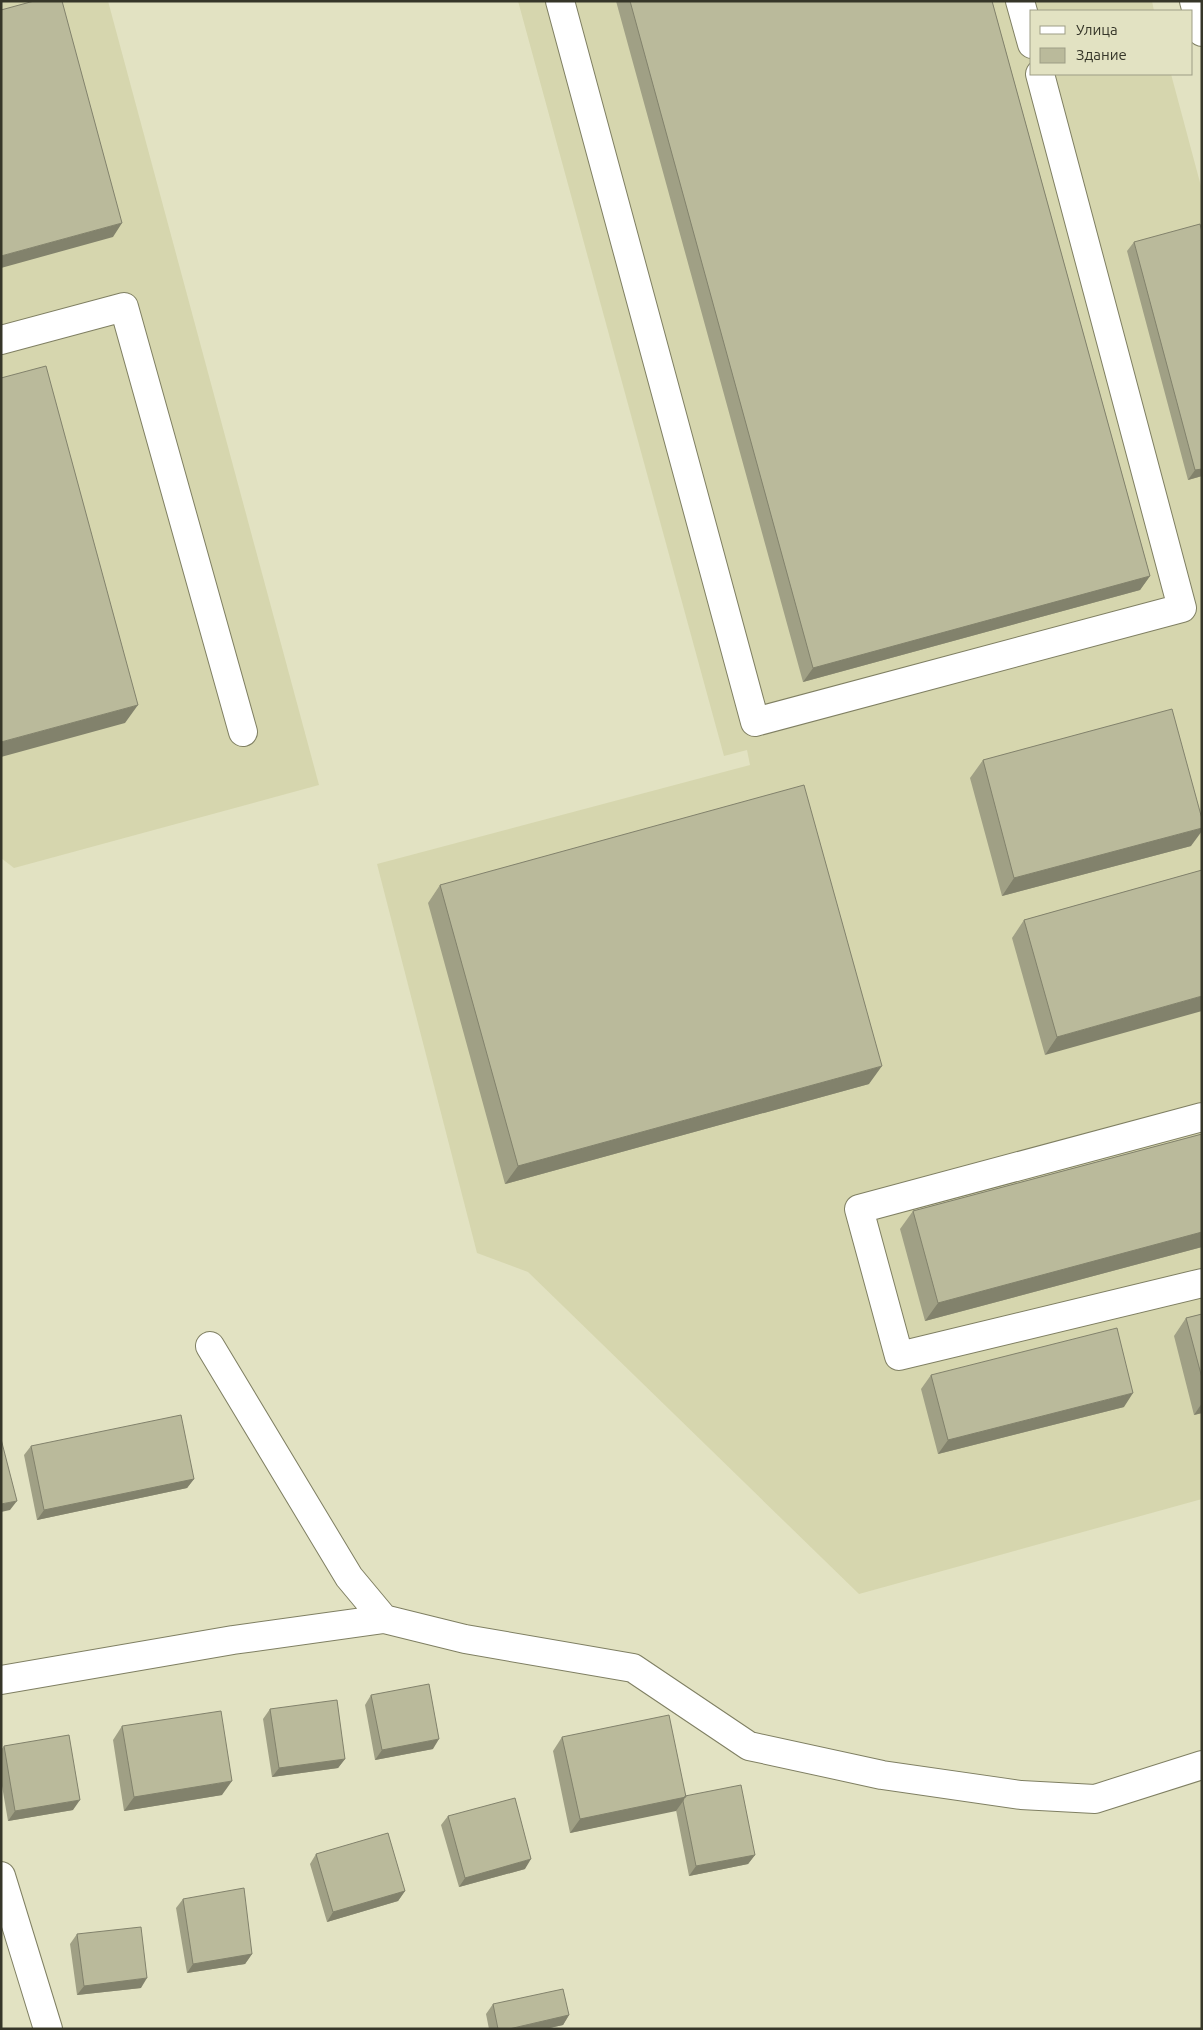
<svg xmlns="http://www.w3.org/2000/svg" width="1203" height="2030" viewBox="0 0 1203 2030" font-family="Ubuntu,sans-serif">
	<rect width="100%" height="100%" fill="#e2e2c2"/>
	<path fill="#d6d6ae" d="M1,1H108L319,785L14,868L1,858Z
		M518,1H1152L1154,11H1032V74H1171L1202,190V1499L859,1594L528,1272L477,1253L377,864L750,765L747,750L724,756Z"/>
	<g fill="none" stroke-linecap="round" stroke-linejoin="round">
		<defs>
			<path id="minor" d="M560,1L755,722L1182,608L1040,74
				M1020,1L1032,44
				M1194,1L1202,32
				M1,340L124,307L243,732
				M1202,1117L859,1209L899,1356L1202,1283
				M210,1346L349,1577L384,1619
				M1,1680L233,1640L384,1619L465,1639L633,1668L749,1746L882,1775L1021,1795L1095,1799L1202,1765
				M1,1876L48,2029"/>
		</defs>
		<use href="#minor" stroke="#7f7f62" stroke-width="30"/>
		<use href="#minor" stroke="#fff" stroke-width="28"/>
	</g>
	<path fill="#a0a085" d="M616,1H992L1150,576L1140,590L803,682Z
		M1134,242L1202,476L1188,480L1127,251Z
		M983,760L1191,846L1002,896L970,778Z
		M1202,870L1045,1055L1012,938L1024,920Z
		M440,885L869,1084L505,1184L428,903Z
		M1202,1134V1247L925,1321L900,1229L913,1211Z
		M1202,1314V1413L1194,1415L1174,1336L1186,1318Z
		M931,1375L1124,1407L938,1454L921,1389Z
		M31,1446L194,1479L187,1488L37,1520L24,1455Z
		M371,1695L433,1749L375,1760L365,1705Z
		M270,1709L345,1759L338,1768L272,1777L263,1719Z
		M122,1726L222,1795L124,1811L113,1740Z
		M562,1737L685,1796L755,1855L748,1864L689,1876L676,1810L570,1833L553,1751Z
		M4,1746L73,1810L8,1821L1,1780V1750Z
		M448,1816L525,1869L459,1887L441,1825Z
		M316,1854L405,1891L398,1901L327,1922L310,1864Z
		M183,1899L252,1954L245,1964L187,1973L176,1908Z
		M77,1934L141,1988L77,1995L70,1944Z
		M493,2004L569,2015L563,2025L545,2029H489L486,2014Z"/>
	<path fill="#82826c" d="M122,223L113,237L1,268V256Z
		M1202,469V476L1188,480L1195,470Z
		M1150,576L1140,590L803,682L813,668Z
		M138,705L125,723L1,757V742Z
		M1202,828V831L1191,846L1002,896L1014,878Z
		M1202,996V1011L1045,1055L1057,1037Z
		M882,1066L869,1084L505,1184L518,1166Z
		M1202,1232V1247L925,1321L938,1303Z
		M1133,1393L1124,1407L938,1454L948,1440Z
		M1202,1403V1413L1194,1415Z
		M194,1479L187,1488L37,1520L44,1510Z
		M17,1501L10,1510L1,1512V1504Z
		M439,1739L433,1749L375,1760L382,1750Z
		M345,1759L338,1768L272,1777L279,1768Z
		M232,1781L222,1795L124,1811L134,1797Z
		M686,1797L676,1811L570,1833L580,1819Z
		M80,1800L73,1810L8,1821L15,1811Z
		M755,1855L748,1864L689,1876L696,1866Z
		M531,1859L525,1869L459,1887L465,1878Z
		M405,1891L398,1901L327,1922L333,1912Z
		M252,1954L245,1964L187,1973L193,1964Z
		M147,1978L141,1988L77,1995L84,1986Z
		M569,2015L563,2025L545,2029H509Z"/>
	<path fill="#baba9b" stroke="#82826c" d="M34,1H62L122,223L1,256V10Z
		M630,1H992L1150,576L813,668Z
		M1200,224L1202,232V469L1195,470L1134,242Z
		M46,366L138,705L1,742V378Z
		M1172,709L1202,819V828L1014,878L983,760Z
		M804,785L882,1066L518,1166L440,885Z
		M1202,870V996L1057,1037L1024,920Z
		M1202,1134V1232L938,1303L913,1211Z
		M1202,1314V1378L1186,1318Z
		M1117,1328L1133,1393L948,1440L931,1375Z
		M181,1415L194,1479L44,1510L31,1446Z
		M1,1439L17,1501L1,1504Z
		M429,1684L439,1739L382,1750L371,1695Z
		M337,1700L345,1759L279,1768L270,1709Z
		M221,1711L232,1781L134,1797L122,1726Z
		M669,1715L686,1797L580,1819L562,1737Z
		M69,1735L80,1800L15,1811L4,1746Z
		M741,1785L755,1855L696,1866L683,1801L685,1796Z
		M515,1798L531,1859L465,1878L448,1816Z
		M388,1833L405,1891L333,1912L316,1854Z
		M244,1888L252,1954L193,1964L183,1899Z
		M141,1927L147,1978L84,1986L77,1934Z
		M563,1989L569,2015L509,2029H498L493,2004Z"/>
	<rect width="1203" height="2030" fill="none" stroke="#363629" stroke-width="5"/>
	<rect x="1030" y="10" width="162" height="65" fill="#e2e2c2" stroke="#9d9d85"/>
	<rect x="1040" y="26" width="25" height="8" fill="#ffffff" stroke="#9d9d85"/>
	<text x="1076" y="35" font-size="15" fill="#363629">Улица</text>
	<rect x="1040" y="48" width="25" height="15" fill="#baba9b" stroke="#9d9d85"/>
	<text x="1076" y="60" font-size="15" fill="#363629">Здание</text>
</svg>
